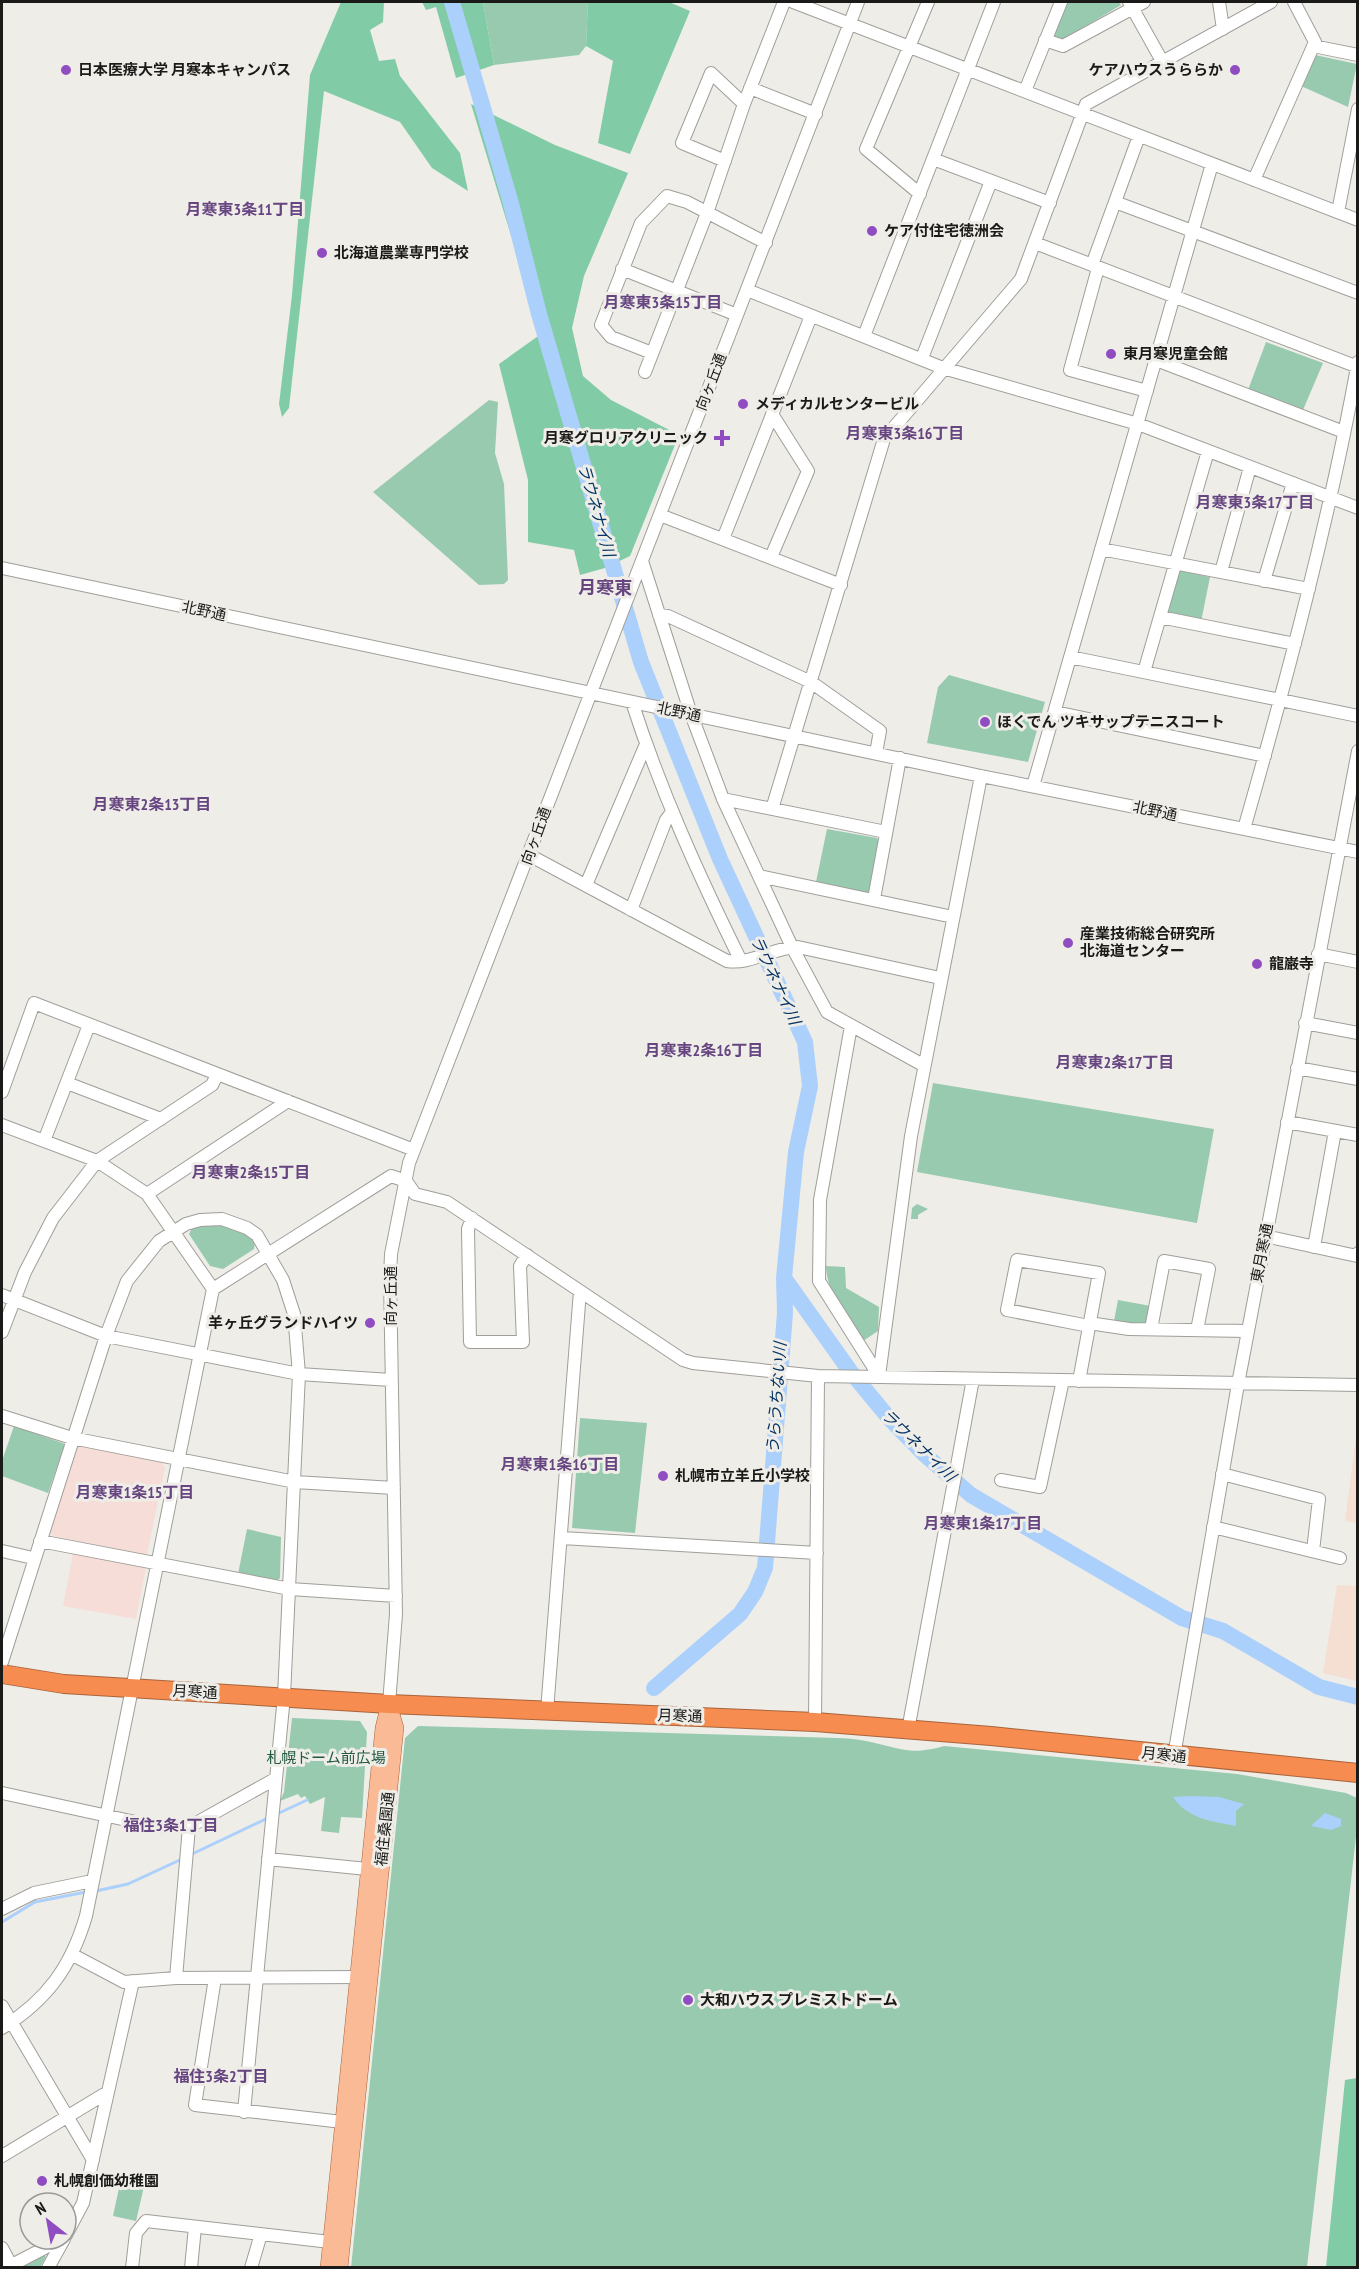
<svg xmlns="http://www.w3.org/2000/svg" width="1359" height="2269" viewBox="0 0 1359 2269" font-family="'PT Sans Narrow','Noto Sans JP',sans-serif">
	<rect width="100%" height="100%" fill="#efede8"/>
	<path fill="#f5ded2" d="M1357,1431L1358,1523H1357L1345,1521Z
		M1357,1575V1681L1323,1673L1337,1585L1355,1586Z"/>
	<path fill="#f7ddd8" d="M80,1445L161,1461L165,1468L147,1555L53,1536L49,1530L75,1449Z
		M73,1553L146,1568L136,1619L63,1606Z"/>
	<path fill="#98cab0" d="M483,2H588L586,46L579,55L494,65Z
		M1064,2H1119L1121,5L1061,41L1050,35Z
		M1315,55L1357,64L1348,107L1301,86Z
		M1266,342L1323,363L1303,410L1248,390Z
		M489,400L498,402L495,453L504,484L508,580L504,584L479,585L373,492Z
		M1177,570L1210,577L1201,622L1164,615Z
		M949,675L1045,702L1028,762L927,743L938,687Z
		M827,829L877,838L879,842L871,891L868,893L816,882Z
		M933,1083L1214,1129L1197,1223L917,1172Z
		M917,1204L928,1209L918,1215V1219H911L912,1208Z
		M204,1225C224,1225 240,1227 255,1242L254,1249L223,1269L210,1266L189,1234L192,1228Z
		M826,1266L845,1267L846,1288L879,1307L878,1331L863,1341C847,1318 827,1294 826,1266Z
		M1118,1300L1151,1306L1149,1322L1128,1324L1114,1321Z
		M580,1418L647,1423L635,1533L572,1528Z
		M14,1426L65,1444L48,1493L2,1476V1461Z
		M247,1529L281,1537L280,1578L275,1583L238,1574Z
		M292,1718L360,1721L367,1732L362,1818L341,1817L339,1833L321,1831L325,1797L310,1804L305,1796L301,1798L298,1794L280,1801L284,1792Z
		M418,1726L805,1737C825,1738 847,1737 866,1741C900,1748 909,1756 944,1746L1237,1774L1346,1793L1357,1798V1828L1307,2267L351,2268L405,1738Z
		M122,2174L146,2178L136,2221L113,2216Z
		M43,2252L46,2257L40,2267L16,2268Z"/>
	<path fill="#81cca7" d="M341,2H384L383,22L370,30L379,61L395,59L400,76L460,153L468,191L432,168L400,122L324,91L289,408L282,417L279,404L292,295L310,75Z
		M422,2H483L494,65L456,78L436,7L426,10Z
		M588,2H669L690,11L630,154L598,143L613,61L586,46Z
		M471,104L555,145L628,173L584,276L572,328L583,376L611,400L679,435L630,556L605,568L580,575L574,550L528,542V480L499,364L541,334Z
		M1357,2078V2267H1326L1345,2080Z"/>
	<path fill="#acd0fc" d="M1191,1796L1219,1797L1244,1804L1236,1811V1826C1211,1821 1188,1819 1173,1797Z
		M1325,1813L1341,1819V1826L1331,1830L1311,1826Z"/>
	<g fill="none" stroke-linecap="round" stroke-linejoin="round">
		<path stroke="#acd0fc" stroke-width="3" d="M277,1814L307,1800
			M190,1855L268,1818
			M96,1891L128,1884L182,1859
			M2,1922L35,1902L86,1892"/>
		<path stroke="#acd0fc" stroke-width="16" d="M452,2L510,200L539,314L641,662L720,859L805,1042L810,1086L796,1152L784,1278L785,1313L765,1568L755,1592L740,1614L654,1688
			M784,1278L850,1371L888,1417L924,1454L971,1495L1182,1618L1223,1631L1319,1687L1358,1697"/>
		<defs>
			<path id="minor" d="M793,2L1358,220
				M1129,2L1162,61
				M1219,2L1223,29
				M1045,40L1063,46L1144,2
				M1313,46L1358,55
				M750,88L816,114
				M1025,91L1061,2
				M933,159L1050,203
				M725,161L682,143L711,73L744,104
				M1254,180L1315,42L1294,2
				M920,194L866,149L928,2
				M1115,202L1358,293
				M1338,212L1358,109
				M1035,243L1358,367
				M1092,265L1139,136
				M1098,268L1070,370L1147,391
				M622,269L737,315
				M747,290L943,368L1138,424L1358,508
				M864,336L994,2
				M652,353L611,337L601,325L641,223L667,196L687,202L766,243
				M922,358L991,181
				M1156,360L1344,432
				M645,372L707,213L744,104L784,2
				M660,515L841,585
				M723,539L811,316
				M1101,549L1309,589
				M771,557L808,471L772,414
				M642,561L691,714L723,799L792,947L827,1012L923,1065
				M2,568L981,776L1358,852
				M1221,572L1250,467
				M1264,581L1293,483
				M659,615L668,616L811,682L880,731L876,753
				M1160,617L1295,644
				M1070,657L1358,716
				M1144,672L1208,451
				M632,702C661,792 699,876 741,961
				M1055,712L1265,756
				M1033,786L1212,164
				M723,799L886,832
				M772,809L884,439L1021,279L1086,104L1271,2
				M1244,829C1288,675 1329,521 1358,362
				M529,855L727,961C751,965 774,947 798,947L940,978
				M759,876L953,917
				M586,885L646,744
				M874,899L900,758
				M631,910L666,820L672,812
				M1318,954L1358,962
				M1305,1023L1358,1033
				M851,1026L820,1200L819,1281L879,1376
				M1297,1068L1358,1079
				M67,1083L161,1119
				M2,1092L34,1003L414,1150
				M1287,1122L1358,1135
				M2,1125L97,1161L147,1194L213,1289L391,1176L406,1181L415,1194L447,1202L683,1360L693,1363L818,1376L1358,1385
				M44,1141L89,1025
				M147,1194L288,1101
				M472,1218L468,1229L470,1342H523L520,1266L527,1255
				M1265,1236L1357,1256L1358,1253
				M1314,1247L1335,1131
				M2,1295L106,1336L299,1374L391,1380
				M1089,1323L1129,1329L1247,1331
				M1151,1329L1164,1261L1209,1269L1197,1330
				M2,1332L25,1272L53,1218L97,1161L212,1085L217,1075
				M879,1376L911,1136L981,776
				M1079,1381L1099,1273L1017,1260L1007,1310L1089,1326
				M2,1416L72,1438L295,1482L394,1488
				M1222,1474L1319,1499L1313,1551
				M1001,1480L1040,1487L1063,1380
				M1213,1527L1340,1558
				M562,1538L817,1553
				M40,1541L290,1589L396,1596
				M2,1551L33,1558
				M2,1662L106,1336L127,1281L159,1241L186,1224L200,1220L222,1219L247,1228L257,1235L283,1280L294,1314L299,1374L284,1696L244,2112
				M389,1704L396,1614L390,1278L391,1254L409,1163L858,2
				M547,1711L580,1291
				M815,1722L818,1376
				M908,1730L973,1379
				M1174,1756L1238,1384L1358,751
				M2,1793L154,1826L189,1827L275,1779
				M268,1859L367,1869
				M2,1909L34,1893L92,1881
				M73,1955L124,1982L176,1978L365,1977
				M176,1978L189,1827
				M215,1978L195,2105L351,2123
				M2,2006L93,2160
				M2,2028C47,2000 71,1967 86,1916L213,1289
				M2,2156L108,2092
				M66,2235L83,2203L133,1981
				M2,2248L11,2265
				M6,2268L62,2239
				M48,2268L64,2239
				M132,2268L136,2233L146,2221L330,2242
				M191,2268L195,2227
				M251,2268L261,2234"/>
			<path id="major" d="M328,2268L383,1728L389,1704
				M340,2268L396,1728L389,1704"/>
			<path id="highway" d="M2,1674L64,1684L389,1704L815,1722L991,1736L1358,1773"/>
		</defs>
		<use href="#minor" stroke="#a09e99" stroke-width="14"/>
		<use href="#major" stroke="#a9643c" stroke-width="16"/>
		<use href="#highway" stroke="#a9643c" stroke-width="20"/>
		<use href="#minor" stroke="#fff" stroke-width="12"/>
		<use href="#major" stroke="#faba95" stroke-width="15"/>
		<use href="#highway" stroke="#f68c4f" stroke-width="18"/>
	</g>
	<g fill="#904cc1" stroke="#efede8" stroke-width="2">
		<circle cx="66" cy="70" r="6"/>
		<circle cx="1235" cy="70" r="6"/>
		<circle cx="872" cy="231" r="6"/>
		<circle cx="322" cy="253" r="6"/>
		<circle cx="1111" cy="354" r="6"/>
		<circle cx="743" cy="404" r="6"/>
		<path d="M719 429h6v6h6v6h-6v6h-6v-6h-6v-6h6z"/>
		<circle cx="985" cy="722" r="6"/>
		<circle cx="1068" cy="943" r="6"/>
		<circle cx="1257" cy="964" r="6"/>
		<circle cx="370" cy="1323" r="6"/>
		<circle cx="663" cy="1476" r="6"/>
		<circle cx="688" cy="2000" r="6"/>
		<circle cx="42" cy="2181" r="6"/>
	</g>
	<g text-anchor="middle" stroke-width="6" stroke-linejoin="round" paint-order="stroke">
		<g font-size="15" font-weight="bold" fill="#1a1a18" stroke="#efede8" text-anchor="start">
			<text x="78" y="75">日本医療大学 月寒本キャンパス</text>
			<text x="1223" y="75" text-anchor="end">ケアハウスうららか</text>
			<text x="884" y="236">ケア付住宅徳洲会</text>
			<text x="334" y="258">北海道農業専門学校</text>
			<text x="1123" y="359">東月寒児童会館</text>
			<text x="755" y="409">メディカルセンタービル</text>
			<text x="708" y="443" text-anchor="end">月寒グロリアクリニック</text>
			<text x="997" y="727">ほくでん ツキサップテニスコート</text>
			<text x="1080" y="939">産業技術総合研究所<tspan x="1080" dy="17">北海道センター</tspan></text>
			<text x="1269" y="969">龍巌寺</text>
			<text x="358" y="1328" text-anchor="end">羊ヶ丘グランドハイツ</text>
			<text x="675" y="1481">札幌市立羊丘小学校</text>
			<text x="700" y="2005">大和ハウス プレミストドーム</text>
			<text x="54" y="2186">札幌創価幼稚園</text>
		</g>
		<g font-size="15" fill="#1a1a18" stroke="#efede8">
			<text transform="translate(711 382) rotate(-69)" y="5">向ヶ丘通</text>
			<text transform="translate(204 611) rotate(12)" y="5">北野通</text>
			<text transform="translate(679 712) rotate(12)" y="5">北野通</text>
			<text transform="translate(1155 811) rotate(12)" y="5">北野通</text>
			<text transform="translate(536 836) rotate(-70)" y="5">向ヶ丘通</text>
			<text transform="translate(1262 1253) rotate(-79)" y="5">東月寒通</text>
			<text transform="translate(391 1296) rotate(-90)" y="5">向ヶ丘通</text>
			<text transform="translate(195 1692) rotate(3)" y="5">月寒通</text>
			<text transform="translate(680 1716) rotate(2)" y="5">月寒通</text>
			<text transform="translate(1164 1755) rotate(6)" y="5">月寒通</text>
			<text transform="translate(385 1829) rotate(-84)" y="5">福住桑園通</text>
		</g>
		<g font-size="15" fill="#225a41" stroke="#efede8">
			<text x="326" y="1763">札幌ドーム前広場</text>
		</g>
		<g font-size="16" font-weight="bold" fill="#664580" stroke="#efede8">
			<text x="245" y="215">月寒東3条11丁目</text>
			<text x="663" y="308">月寒東3条15丁目</text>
			<text x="905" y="439">月寒東3条16丁目</text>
			<text x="1255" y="508">月寒東3条17丁目</text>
			<text x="152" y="810">月寒東2条13丁目</text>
			<text x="704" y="1056">月寒東2条16丁目</text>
			<text x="1115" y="1068">月寒東2条17丁目</text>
			<text x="251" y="1178">月寒東2条15丁目</text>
			<text x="560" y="1470">月寒東1条16丁目</text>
			<text x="135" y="1498">月寒東1条15丁目</text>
			<text x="983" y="1529">月寒東1条17丁目</text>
			<text x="171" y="1831">福住3条1丁目</text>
			<text x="221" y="2082">福住3条2丁目</text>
		</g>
		<g font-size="16" font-style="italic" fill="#053464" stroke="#efede8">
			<text transform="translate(597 510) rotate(74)" y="6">ラウネナイ川</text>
			<text transform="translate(776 980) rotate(65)" y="6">ラウネナイ川</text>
			<text transform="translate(776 1398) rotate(-86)" y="6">うらうちない川</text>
			<text transform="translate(919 1445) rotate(44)" y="6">ラウネナイ川</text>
		</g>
		<g font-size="18" font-weight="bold" fill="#664580" stroke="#efede8">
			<text x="605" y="594">月寒東</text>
		</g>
	</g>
	<rect width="1359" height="2269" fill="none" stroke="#1a1a18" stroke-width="6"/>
	<g transform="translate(48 2221) rotate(329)"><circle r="28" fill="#efede8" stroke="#9a9995" stroke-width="1.5"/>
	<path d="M0-4.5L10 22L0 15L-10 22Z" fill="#904cc1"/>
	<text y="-9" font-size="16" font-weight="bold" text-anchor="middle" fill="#1a1a18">N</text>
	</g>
</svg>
